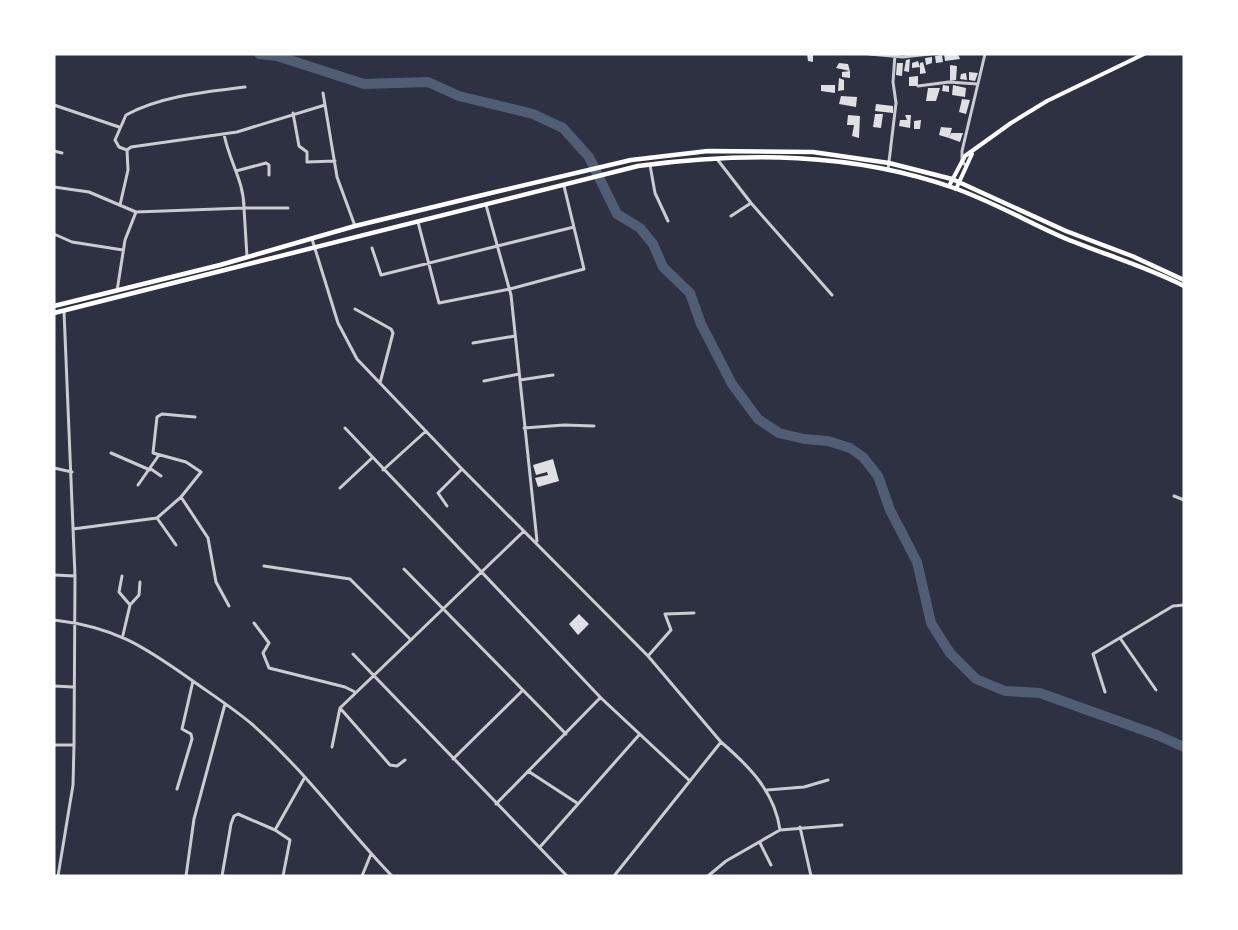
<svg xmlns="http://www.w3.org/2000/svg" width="1238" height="930" viewBox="0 0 1238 930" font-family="'Alegreya Sans',sans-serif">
	<rect width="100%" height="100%" fill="#2d3142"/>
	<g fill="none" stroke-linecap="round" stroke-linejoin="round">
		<path stroke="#4f5d75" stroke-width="10" d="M259,54L277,56L364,84L428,82L459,96L533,114L563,128L589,157L617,214L640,228L653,244L663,267L690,293L701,324L732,384L758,419L779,433L804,439L828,441L850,448L863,457L878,476L890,510L917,562L931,623L950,653L976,679L1005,691L1040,693L1157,735L1184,747"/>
	</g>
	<path fill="#e0e0e3" d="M807,54H813V62L808,61Z
		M944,54H958L960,59L945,61Z
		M942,55L943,62L936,63L935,56Z
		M932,57V63L926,65L925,58Z
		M910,59L909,72L904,71L906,60Z
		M918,61L920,67L912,68V63Z
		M923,62L926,73L920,74V63Z
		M839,63L848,64L850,71V78L842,77V72L850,71L836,68Z
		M897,63H903L902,76L896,75Z
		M950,65L957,66L956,80L950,81Z
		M969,72L978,73L975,81L969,80Z
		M966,73L967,80L960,79L961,74Z
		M918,76V86H909V77Z
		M839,78L844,80V90L838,91Z
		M821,85H835V93L821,91Z
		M943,85L949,86V92L942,91Z
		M953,85L966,88L965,97L952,95Z
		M928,88H940L936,101H926Z
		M841,96L857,97L856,107L839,104Z
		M962,99L970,100L966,114L959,112Z
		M876,104L893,106V113L875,111Z
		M875,114H883L881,128L873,127Z
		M848,115L860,116L859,138L852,136L854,125H847Z
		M905,115H911L910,128L899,126L900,120H907Z
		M921,120L920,129H914V121Z
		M941,127L952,128L949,138L951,133H963L960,142L949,138L939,135Z
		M553,459L559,481L538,487L535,478L548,475L547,472L536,475L533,465Z
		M579,614L589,624L578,635L569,624Z"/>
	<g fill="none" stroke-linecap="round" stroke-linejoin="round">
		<path stroke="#caccd0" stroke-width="3" d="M869,54L903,57L930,54
			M918,86L949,82L977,84
			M54,105L119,127
			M325,105L337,177L355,226
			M293,113L299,146L307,152V162L335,161
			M224,134C229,161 244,181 244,208H288
			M127,150L119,147L115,140L126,115C161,96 205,92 245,87
			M54,151L62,153
			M717,159L751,203L731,216
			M650,165L655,193L668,221
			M966,166L962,161V151L985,54
			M888,170L896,103L893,82L895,54
			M236,171L266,163L269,165V175
			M54,187L89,192L136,212L244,208L247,257
			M751,203L832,295
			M120,205L128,170L127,150L131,147L237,132L325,105L323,93
			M486,205L511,295L537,541
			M418,222L439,303L510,289L584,269L564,186
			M54,234L72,242L123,250
			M312,239L338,323L357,359L462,469L648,656L721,742L614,876
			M372,248L381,275L574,227
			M117,291L125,240L136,212
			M355,309L391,329L393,333L380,383
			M473,343L515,336
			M520,380L553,375
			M484,381L519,374
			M345,428L601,698L690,781
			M524,428L564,425L594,426
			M111,453L150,470
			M54,468L72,472
			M151,469L161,476
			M383,470L426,431
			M138,485L159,455
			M340,488L372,458
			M1174,496L1184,500
			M181,497L208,538L216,582L229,606
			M447,506L438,493L462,469
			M157,518L176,545
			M73,529L157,518L181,497L201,472L186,462L153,453L157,417L162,414L195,417
			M264,566L350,579L411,640
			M404,569L566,734
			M54,575L75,576
			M122,576L119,592L130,605L123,635
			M130,605L139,595L140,582
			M54,620C114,627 142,645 190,679C211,694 233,708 253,725C305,771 345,827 392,876
			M254,623L269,643L263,653L269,668L345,687L355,692
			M1120,638L1156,690
			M353,654L567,876
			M648,656L671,630L665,614L694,613
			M54,686L73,687
			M1105,692L1093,654L1173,606L1184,605
			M54,745H74L75,576L64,311
			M332,747L340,708
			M453,759L522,691
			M405,760L397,766L390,765L340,708L524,531
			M528,771L577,803
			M177,789L192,739L191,734L182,729L193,681
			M767,790L804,787L828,780
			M496,804L600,698
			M800,827L811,876
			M275,830L305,777
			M780,830L842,825
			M760,843L771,865
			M540,847L639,735
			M58,876L73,785L74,745
			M186,876L194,819L225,704
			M222,876L231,824L234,816L238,814L275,830L290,840L283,876
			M362,876L371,854
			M708,876L726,861L780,830C775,792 749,766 721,742"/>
		<path stroke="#fff" stroke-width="4" d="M949,186L965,156L1011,123L1047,101L1144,54
			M956,189L972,154"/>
		<path stroke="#fff" stroke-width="4.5" d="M54,306L220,265L355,226L491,193L631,160L708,151L813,152L889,163L952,179L1066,231L1132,256L1184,280
			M54,313L638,166C744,152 852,152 954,188C991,201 1026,221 1062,237C1102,254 1145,266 1184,286"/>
	</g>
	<rect width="1238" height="930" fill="none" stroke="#ffffff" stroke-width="111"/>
</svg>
